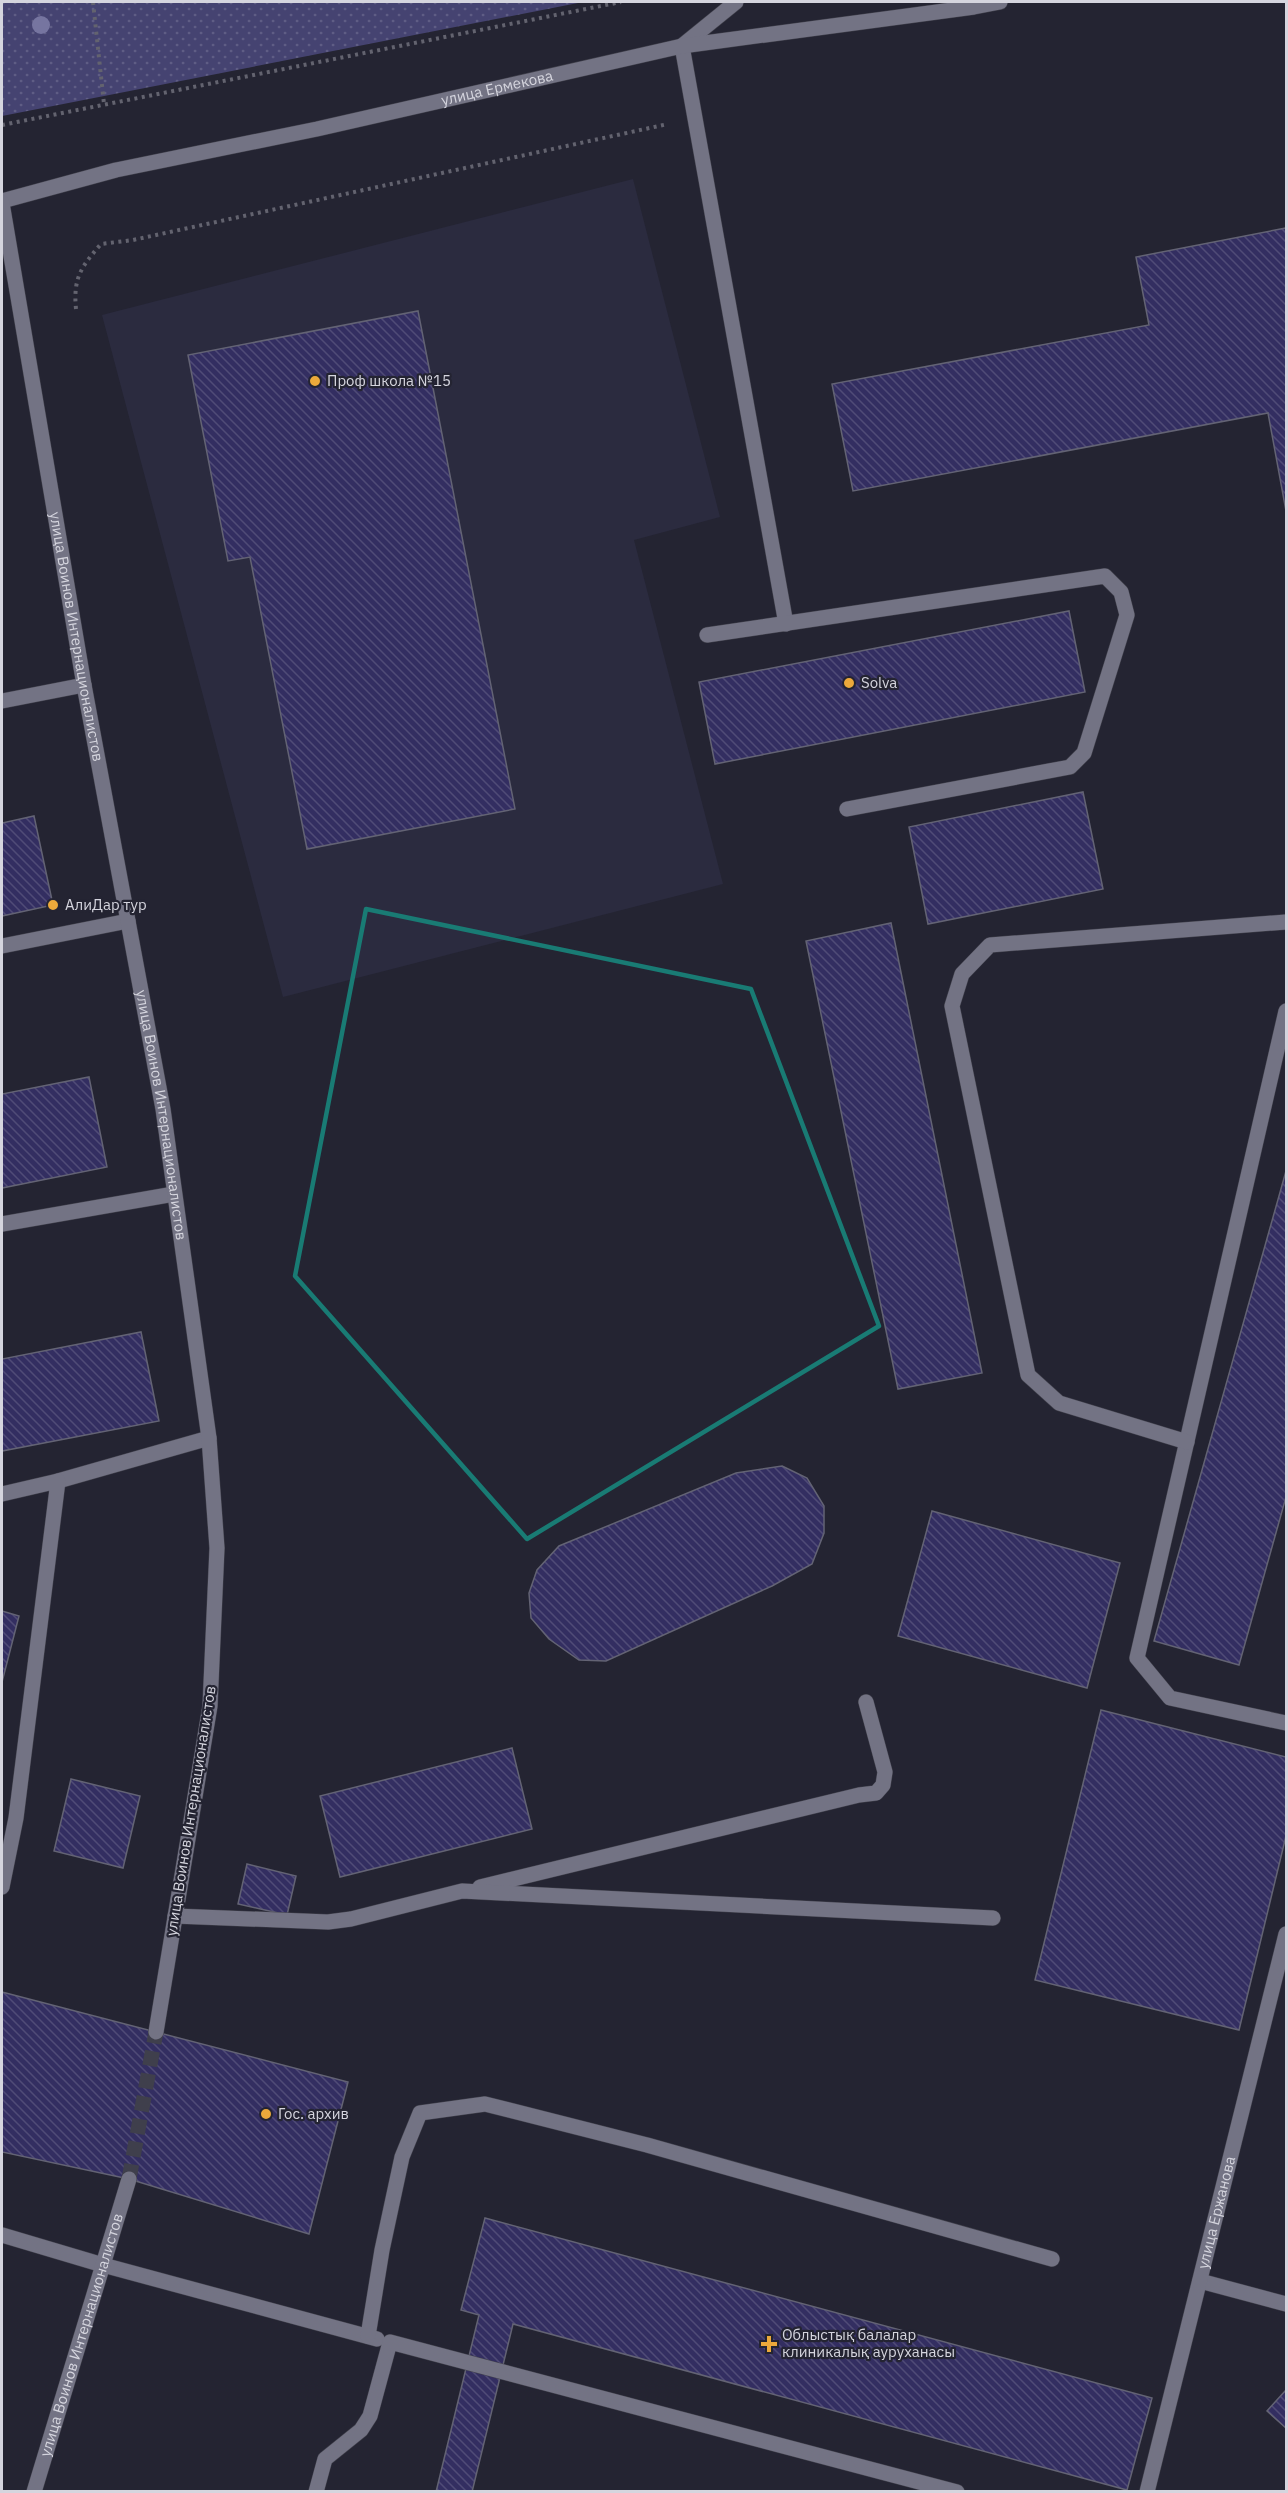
<svg xmlns="http://www.w3.org/2000/svg" width="1288" height="2493" viewBox="0 0 1288 2493" font-family="'IBM Plex Sans',sans-serif">
	<defs>
		<pattern id="park-dots" width="8" height="8" patternUnits="userSpaceOnUse" patternTransform="scale(1.5)"><rect width="8" height="8" fill="#454371"/><path d="M2 2h.1M6 6h.1" fill="none" stroke="#5f5d85" stroke-width="1.8" stroke-linecap="round"/></pattern>
		<pattern id="building-back-hatch" width="6" height="6" patternUnits="userSpaceOnUse" patternTransform="scale(1.5)"><rect width="6" height="6" fill="#332e61"/><path d="M-1 5l2 2M0 0l6 6M5-1l2 2" fill="none" stroke="#504b77"/></pattern>
	</defs>
	<rect width="100%" height="100%" fill="#242432"/>
	<path fill="#2b2b3f" d="M633,179L720,517L634,540L723,884L283,997L102,315Z"/>
	<path fill="url(#park-dots)" d="M2,2H583L2,116Z"/>
	<path fill="url(#building-back-hatch)" stroke="#636374" stroke-width="1.5" d="M1286,228V511L1268,413L853,491L832,384L1149,325L1136,257Z
		M418,311L515,809L307,849L250,557L228,561L188,355Z
		M1069,611L1085,692L715,764L699,682Z
		M1083,792L1103,889L928,924L909,827Z
		M34,816L53,905L2,916V823Z
		M891,923L982,1373L898,1389L806,941Z
		M89,1077L107,1167L2,1188V1094Z
		M1286,1171V1497L1239,1665L1154,1641Z
		M141,1332L159,1421L2,1451V1359Z
		M782,1466L807,1478L824,1506V1533L812,1564L772,1586L606,1661L579,1660L549,1639L531,1618L529,1593L537,1570L559,1546L736,1473Z
		M932,1511L1120,1563L1087,1688L898,1636Z
		M2,1611L19,1616L2,1682Z
		M1101,1710L1286,1757V1836L1239,2030L1035,1980Z
		M512,1748L532,1829L340,1877L320,1796Z
		M71,1779L140,1796L123,1868L54,1851Z
		M247,1864L296,1876L287,1915L238,1904Z
		M2,1992L348,2082L309,2234L129,2179L2,2152Z
		M485,2218L1152,2398L1127,2490L513,2324L472,2492H436L479,2315L461,2310Z
		M1286,2390V2428L1267,2411Z"/>
	<g fill="none" stroke-linecap="round" stroke-linejoin="round">
		<path stroke="#3f3f4c" stroke-width="15" stroke-dasharray="15 8" stroke-linecap="butt" d="M129,2179L156,2032"/>
		<defs>
			<g id="lane">
				<path d="M682,46L786,624"/>
				<path d="M707,635L1105,576L1121,592L1127,615L1084,753L1070,767L847,809"/>
				<path d="M2,701L84,685"/>
				<path d="M2,946L128,921"/>
				<path d="M1286,1011L1137,1658L1170,1698L1286,1723"/>
				<path d="M2,1224L174,1194"/>
				<path d="M1187,1442L1059,1403L1028,1375L952,1006L962,974L990,945L1286,922"/>
				<path d="M58,1481L209,1438"/>
				<path d="M2,1494L58,1481L16,1818L2,1887"/>
				<path d="M480,1887L859,1795L876,1793L883,1785L885,1772L866,1702"/>
				<path d="M175,1916L328,1922L351,1919L462,1891L993,1918"/>
				<path d="M2,2235L103,2265L377,2339"/>
				<path d="M1200,2281L1286,2304"/>
				<path d="M368,2336L382,2250L402,2157L420,2113L485,2104L647,2145L1052,2259"/>
				<path d="M316,2492L325,2459L361,2430L370,2416L390,2342L957,2492"/>
				<path id="s1" d="M1147,2492L1286,1934"/>
			</g>
			<g id="secondary">
				<path d="M683,45L736,2"/>
				<path id="s2" d="M2,201L116,170L317,129L682,46L974,7L1000,2"/>
				<path id="s3" d="M2,203L84,685L163,1109L209,1438L217,1548L210,1706L156,2032"/>
				<path id="s4" d="M34,2492L129,2179"/>
			</g>
		</defs>
		<use href="#lane" stroke="#41414c" stroke-width="16"/>
		<use href="#secondary" stroke="#41414c" stroke-width="16"/>
		<path stroke="#63636f" stroke-width="4" stroke-dasharray="3 4.5" stroke-linecap="butt" d="M93,2L104,104
			M2,125L621,2
			M76,309C73,278 81,267 101,244L133,240L668,124"/>
		<use href="#lane" stroke="#737384" stroke-width="15"/>
		<use href="#secondary" stroke="#737384" stroke-width="15"/>
	</g>
	<circle fill="#7675a0" cx="41" cy="25" r="9"/>
	<path fill="none" stroke="#197b74" stroke-width="4.5" stroke-linejoin="round" d="M366,909L751,989L879,1326L527,1539L295,1276Z"/>
	<g fill="#eca93b" stroke="#242432" stroke-width="2">
		<circle cx="315" cy="381" r="6"/>
		<circle cx="849" cy="683" r="6"/>
		<circle cx="53" cy="905" r="6"/>
		<circle cx="266" cy="2114" r="6"/>
		<path d="M766 2335h6v6h6v6h-6v6h-6v-6h-6v-6h6z"/>
	</g>
	<g text-anchor="middle" stroke-width="4.5" stroke-linejoin="round" paint-order="stroke">
		<g font-size="15" fill="#d5d5de" stroke="#242432">
			<text dy="5" stroke="none"><textPath href="#s2" startOffset="508">улица Ермекова</textPath></text>
			<text dy="5" stroke="none"><textPath href="#s3" startOffset="440">улица Воинов Интернационалистов</textPath></text>
			<text dy="5" stroke="none"><textPath href="#s3" startOffset="926">улица Воинов Интернационалистов</textPath></text>
			<text transform="translate(191 1811) rotate(-81)" y="5">улица Воинов Интернационалистов</text>
			<text dy="5" stroke="none"><textPath href="#s1" startOffset="288">улица Ержанова</textPath></text>
			<text dy="5" stroke="none"><textPath href="#s4" startOffset="164">улица Воинов Интернационалистов</textPath></text>
		</g>
		<g font-size="15" fill="#d5d5de" stroke="#242432" text-anchor="start">
			<text x="327" y="386">Проф школа №15</text>
			<text x="861" y="688">Solva</text>
			<text x="65" y="910">АлиДар тур</text>
			<text x="278" y="2119">Гос. архив</text>
			<text x="782" y="2340">Облыстық балалар<tspan x="782" dy="17">клиникалық ауруханасы</tspan></text>
		</g>
	</g>
	<rect width="1288" height="2493" fill="none" stroke="#d5d5de" stroke-width="6"/>
</svg>
